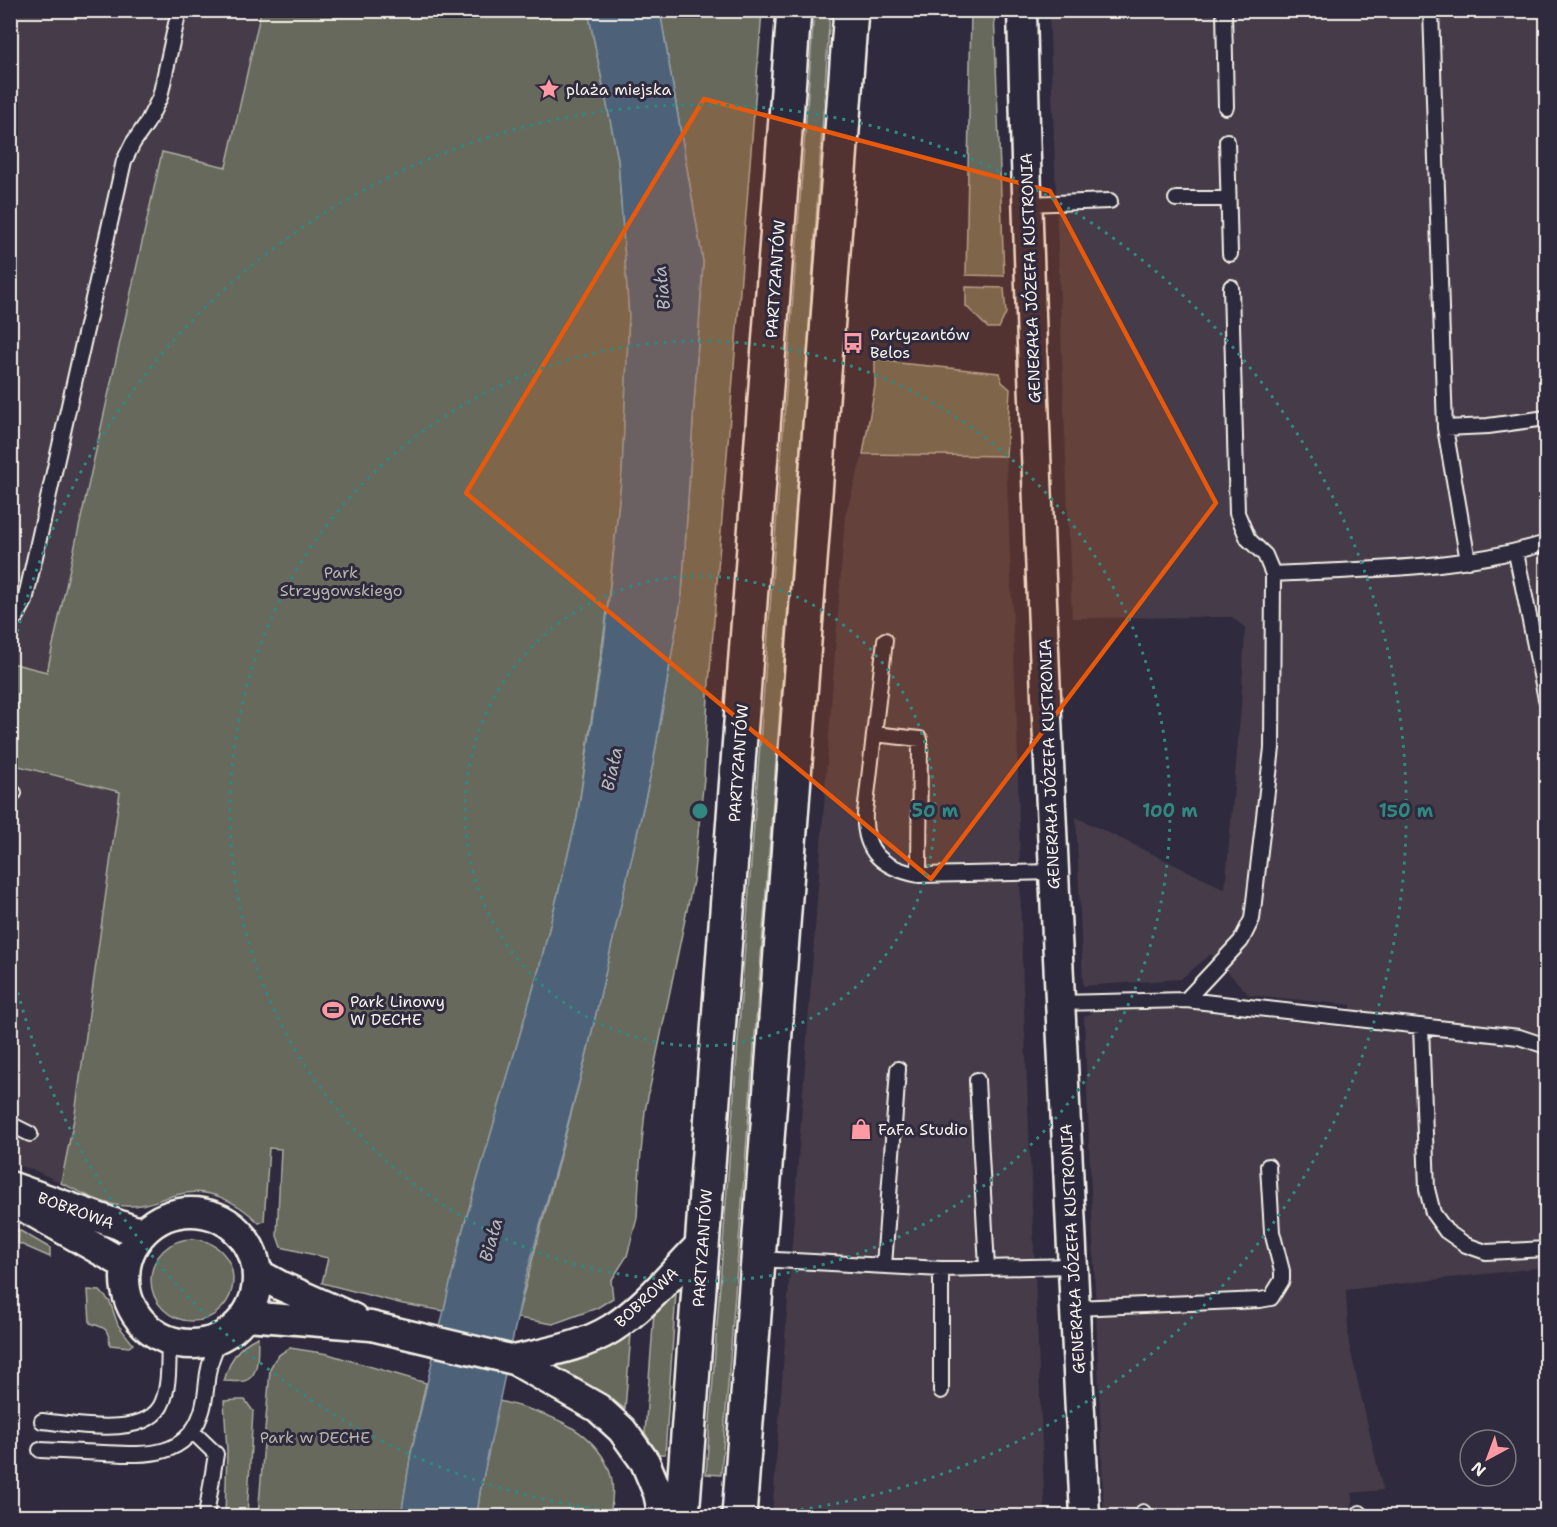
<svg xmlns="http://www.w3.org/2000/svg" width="1557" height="1527" viewBox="0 0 1557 1527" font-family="'Shantell Sans',sans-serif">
	<rect width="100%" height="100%" fill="#2f2a3d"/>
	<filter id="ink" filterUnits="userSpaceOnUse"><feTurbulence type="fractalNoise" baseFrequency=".0167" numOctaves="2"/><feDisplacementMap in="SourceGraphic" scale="12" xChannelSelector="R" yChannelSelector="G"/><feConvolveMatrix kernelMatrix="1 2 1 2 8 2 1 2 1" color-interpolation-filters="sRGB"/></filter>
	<g filter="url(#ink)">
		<path fill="#443b48" d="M11,11H261L226,167L162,153L47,672L11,663Z
			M1049,11H1546V1267L1346,1290L1349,1344L1383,1490L1352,1493L1353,1516H1104L1084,1017L1093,1012L1185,1009L1349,1028L1351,1005L1249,995L1211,954L1181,979L1083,986L1076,817L1225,889L1241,705L1245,628L1232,617L1072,618Z
			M863,454L1006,456L1017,728L1022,960L1045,1516H772L845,516Z
			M11,764L120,791L75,1114L61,1183L36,1171L11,1163Z"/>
		<path fill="#66695b" stroke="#adada2" stroke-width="1.5" d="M261,11H588L618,159L629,316L622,473L606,620L577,818L539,969L461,1236L444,1311L403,1304L322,1283L328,1258L281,1247L277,1236L281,1149L269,1148L264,1221L259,1223C237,1201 207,1186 176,1195C159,1199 144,1207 126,1206C104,1206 81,1192 61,1183L75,1114L120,792L11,764V663L47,672L162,152L226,167Z
			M660,11H762L708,696L704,778L693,881L645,1111L640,1163L637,1218L627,1256L611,1281L613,1298L597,1308L553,1324L517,1318L587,1053L653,764L682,594L703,262Z
			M814,11H830L806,372L721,1475L706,1474Z
			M971,11H994L1004,276L966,275Z
			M966,287L1004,288L1006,313L999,328H988L966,306Z
			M875,358L899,363L999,373L1002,382L1010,389L1006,456L863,454L875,386Z
			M10,1225L50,1248V1257L18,1243L19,1232L11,1228Z
			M151 1280a41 41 0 1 1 82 0a41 41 0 1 1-82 0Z
			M88,1290L100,1291L110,1302L118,1325L133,1344L129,1347L110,1345C108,1328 106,1328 90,1323Z
			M670,1293H676L665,1454H658L645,1433L654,1312Z
			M631,1334L625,1409L608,1396L585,1383L561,1373L557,1369V1364C565,1357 578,1360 588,1356C603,1350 617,1342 631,1334Z
			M258,1337C257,1350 261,1377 244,1381C238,1382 230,1381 224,1381C230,1360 237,1346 258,1337Z
			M290,1348L328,1354L426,1383L411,1453L401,1516H258L270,1370C274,1358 280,1353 290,1348Z
			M238,1400H245L253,1411L247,1516H225L227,1451L224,1401Z
			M499,1401C540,1411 593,1426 609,1470C615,1485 612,1502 610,1516H477L480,1492Z"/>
		<path fill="#4e6279" stroke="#909ba5" stroke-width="1.5" d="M588,11H660L703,262L682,594L653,764L587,1053L525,1281L480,1492L477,1516H401L411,1453L461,1236L539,969L577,818L604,643L622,473L629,316L618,159Z"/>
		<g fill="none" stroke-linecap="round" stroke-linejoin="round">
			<defs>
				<path id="service" d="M1224,10L1226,107
					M1431,10L1445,428L1468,561
					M1227,141L1230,254
					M1176,199H1228
					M1026,204L1110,201
					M1445,428L1488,426L1546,418
					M1516,553L1546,699
					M1273,574C1364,569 1458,570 1546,543
					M10,621L17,616L25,601L124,161L133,143L147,123L160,97L179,10
					M885,640L865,813C863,852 882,868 919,875L1054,872
					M874,734L920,739L919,875
					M10,792L14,793
					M1186,1000L1241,941L1252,919L1272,748L1273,574L1265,555L1248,539L1237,513L1231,287
					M1059,1003L1186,1000L1519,1037L1546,1046
					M1421,1026L1427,1189L1433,1213L1446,1231L1466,1245L1486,1252L1546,1249
					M977,1080L987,1268
					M10,1124L30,1134
					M758,1259L941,1269L1073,1266
					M884,1266L898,1069
					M941,1269V1391
					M1075,1308L1260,1300L1271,1298L1282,1280V1271L1272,1232L1268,1166
					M42,1421C73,1424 149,1440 163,1401C170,1382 168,1360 169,1340
					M192,1431L216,1454L206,1516
					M40,1450C61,1451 83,1452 104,1453C144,1455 185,1459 201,1414C206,1401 206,1386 208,1373C210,1360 215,1349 220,1338
					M1143,1512V1516
					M1360,1513V1516"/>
				<path id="minor" d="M1022,10C1034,513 1061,1015 1085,1516
					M10,1186L142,1233
					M15,1202L126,1265
					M125 1278a66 66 0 1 1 132 0a66 66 0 1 1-132 0Z
					M257,1273L281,1286L353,1318
					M246,1316L371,1326L514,1360L598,1408L622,1430L645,1462L658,1493L663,1516
					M514,1360C547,1352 582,1347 611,1329C646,1307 673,1272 702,1243"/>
				<path id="secondary" d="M682,1516L794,10
					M739,1516L851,10"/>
			</defs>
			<use href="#service" stroke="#f4f1e8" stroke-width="18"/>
			<use href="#minor" stroke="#f4f1e8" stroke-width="33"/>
			<use href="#secondary" stroke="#f4f1e8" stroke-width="38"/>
			<use href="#service" stroke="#2f2a3d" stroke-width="14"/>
			<use href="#minor" stroke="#2f2a3d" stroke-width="28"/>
			<use href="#secondary" stroke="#2f2a3d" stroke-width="33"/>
		</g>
	</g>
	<path fill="#e8590c" fill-opacity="0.2" stroke="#e8590c" stroke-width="4.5" stroke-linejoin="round" d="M704,99L1050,191L1216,503L931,879L466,493Z"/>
	<g fill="none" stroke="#318880" stroke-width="3" stroke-dasharray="3 6">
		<circle cx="700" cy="811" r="235"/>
		<circle cx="700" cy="811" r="470"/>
		<path d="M669 1516A706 706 0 0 1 11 964M11 658A706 706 0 1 1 731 1516"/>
	</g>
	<defs>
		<symbol id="sight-bare" viewBox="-9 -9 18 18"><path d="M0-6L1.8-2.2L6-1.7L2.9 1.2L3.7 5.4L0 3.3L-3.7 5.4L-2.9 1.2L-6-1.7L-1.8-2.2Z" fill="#ff9aa2" stroke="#2f2a3d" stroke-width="2.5" paint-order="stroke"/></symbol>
		<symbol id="bus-bare" viewBox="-9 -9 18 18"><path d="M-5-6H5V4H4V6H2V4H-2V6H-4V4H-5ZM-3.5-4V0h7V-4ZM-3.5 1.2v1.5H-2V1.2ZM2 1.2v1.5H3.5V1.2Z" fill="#ff9aa2" stroke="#2f2a3d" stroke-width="2.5" paint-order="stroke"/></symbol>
		<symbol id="stadium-bare" viewBox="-9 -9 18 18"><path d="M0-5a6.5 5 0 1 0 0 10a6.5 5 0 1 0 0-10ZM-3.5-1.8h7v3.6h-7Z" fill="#ff9aa2" stroke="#2f2a3d" stroke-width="2.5" paint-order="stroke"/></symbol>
		<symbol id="shop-bare" viewBox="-9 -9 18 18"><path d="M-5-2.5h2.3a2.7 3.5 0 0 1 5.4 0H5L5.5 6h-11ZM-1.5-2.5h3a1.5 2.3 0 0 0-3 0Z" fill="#ff9aa2" stroke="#2f2a3d" stroke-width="2.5" paint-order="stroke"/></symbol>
	</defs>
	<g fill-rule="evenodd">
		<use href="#sight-bare" x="534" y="74" width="30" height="30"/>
		<use href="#bus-bare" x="838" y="328" width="30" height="30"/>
		<use href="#stadium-bare" x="318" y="995" width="30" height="30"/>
		<use href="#shop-bare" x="846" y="1114" width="30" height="30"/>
	</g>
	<g text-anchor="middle" stroke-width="6" stroke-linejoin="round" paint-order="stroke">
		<g font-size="16" fill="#f4f1e8" stroke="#2f2a3d" text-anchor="start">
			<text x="566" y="95">plaża miejska</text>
			<text x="870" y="340">Partyzantów<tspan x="870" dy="18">Belos</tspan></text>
			<text x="350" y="1007">Park Linowy<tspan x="350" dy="18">W DECHE</tspan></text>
			<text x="878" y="1135">FaFa Studio</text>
		</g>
		<g font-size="16" fill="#f4f1e8" stroke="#2f2a3d">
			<text transform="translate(1030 278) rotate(-92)" y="6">GENERAŁA JÓZEFA KUSTRONIA</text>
			<text transform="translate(775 279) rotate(-86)" y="6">PARTYZANTÓW</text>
			<text transform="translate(738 763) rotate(-86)" y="6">PARTYZANTÓW</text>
			<text transform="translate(1049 764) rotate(-92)" y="6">GENERAŁA JÓZEFA KUSTRONIA</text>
			<text transform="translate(76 1210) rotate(20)" y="6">BOBROWA</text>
			<text transform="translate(702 1248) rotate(-86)" y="6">PARTYZANTÓW</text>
			<text transform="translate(1072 1249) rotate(-93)" y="6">GENERAŁA JÓZEFA KUSTRONIA</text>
			<text transform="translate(646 1297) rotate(-43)" y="6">BOBROWA</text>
		</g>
		<g font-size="16" fill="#b4b4a9" stroke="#2f2a3d">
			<text x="341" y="578">Park<tspan x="341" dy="18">Strzygowskiego</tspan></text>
			<text x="315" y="1443">Park w DECHE</text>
		</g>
		<g font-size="18" font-style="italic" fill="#b2b8bc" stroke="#2f2a3d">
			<text transform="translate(662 288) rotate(-96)" y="6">Biała</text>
			<text transform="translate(612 769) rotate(-78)" y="6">Biała</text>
			<text transform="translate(491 1240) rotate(-75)" y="6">Biała</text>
		</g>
	</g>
	<circle cx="700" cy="811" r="9" fill="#318880" stroke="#2f2a3d" stroke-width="3"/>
	<g font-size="18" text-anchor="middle" font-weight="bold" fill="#318880" stroke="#2f2a3d" stroke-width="6" stroke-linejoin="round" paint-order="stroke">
		<text x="935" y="817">50 m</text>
		<text x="1170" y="817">100 m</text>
		<text x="1406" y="817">150 m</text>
	</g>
	<rect width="1557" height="1527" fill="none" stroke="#2f2a3d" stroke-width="36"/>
	<rect x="18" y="18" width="1521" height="1491" fill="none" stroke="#f4f1e8" stroke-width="2" filter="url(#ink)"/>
	<g transform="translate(1488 1458) rotate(221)"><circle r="28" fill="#2f2a3d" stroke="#7e7a81" stroke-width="1.5"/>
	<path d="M0-4.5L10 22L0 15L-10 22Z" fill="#ff9aa2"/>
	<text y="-9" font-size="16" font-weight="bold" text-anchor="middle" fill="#f4f1e8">N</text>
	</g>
</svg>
